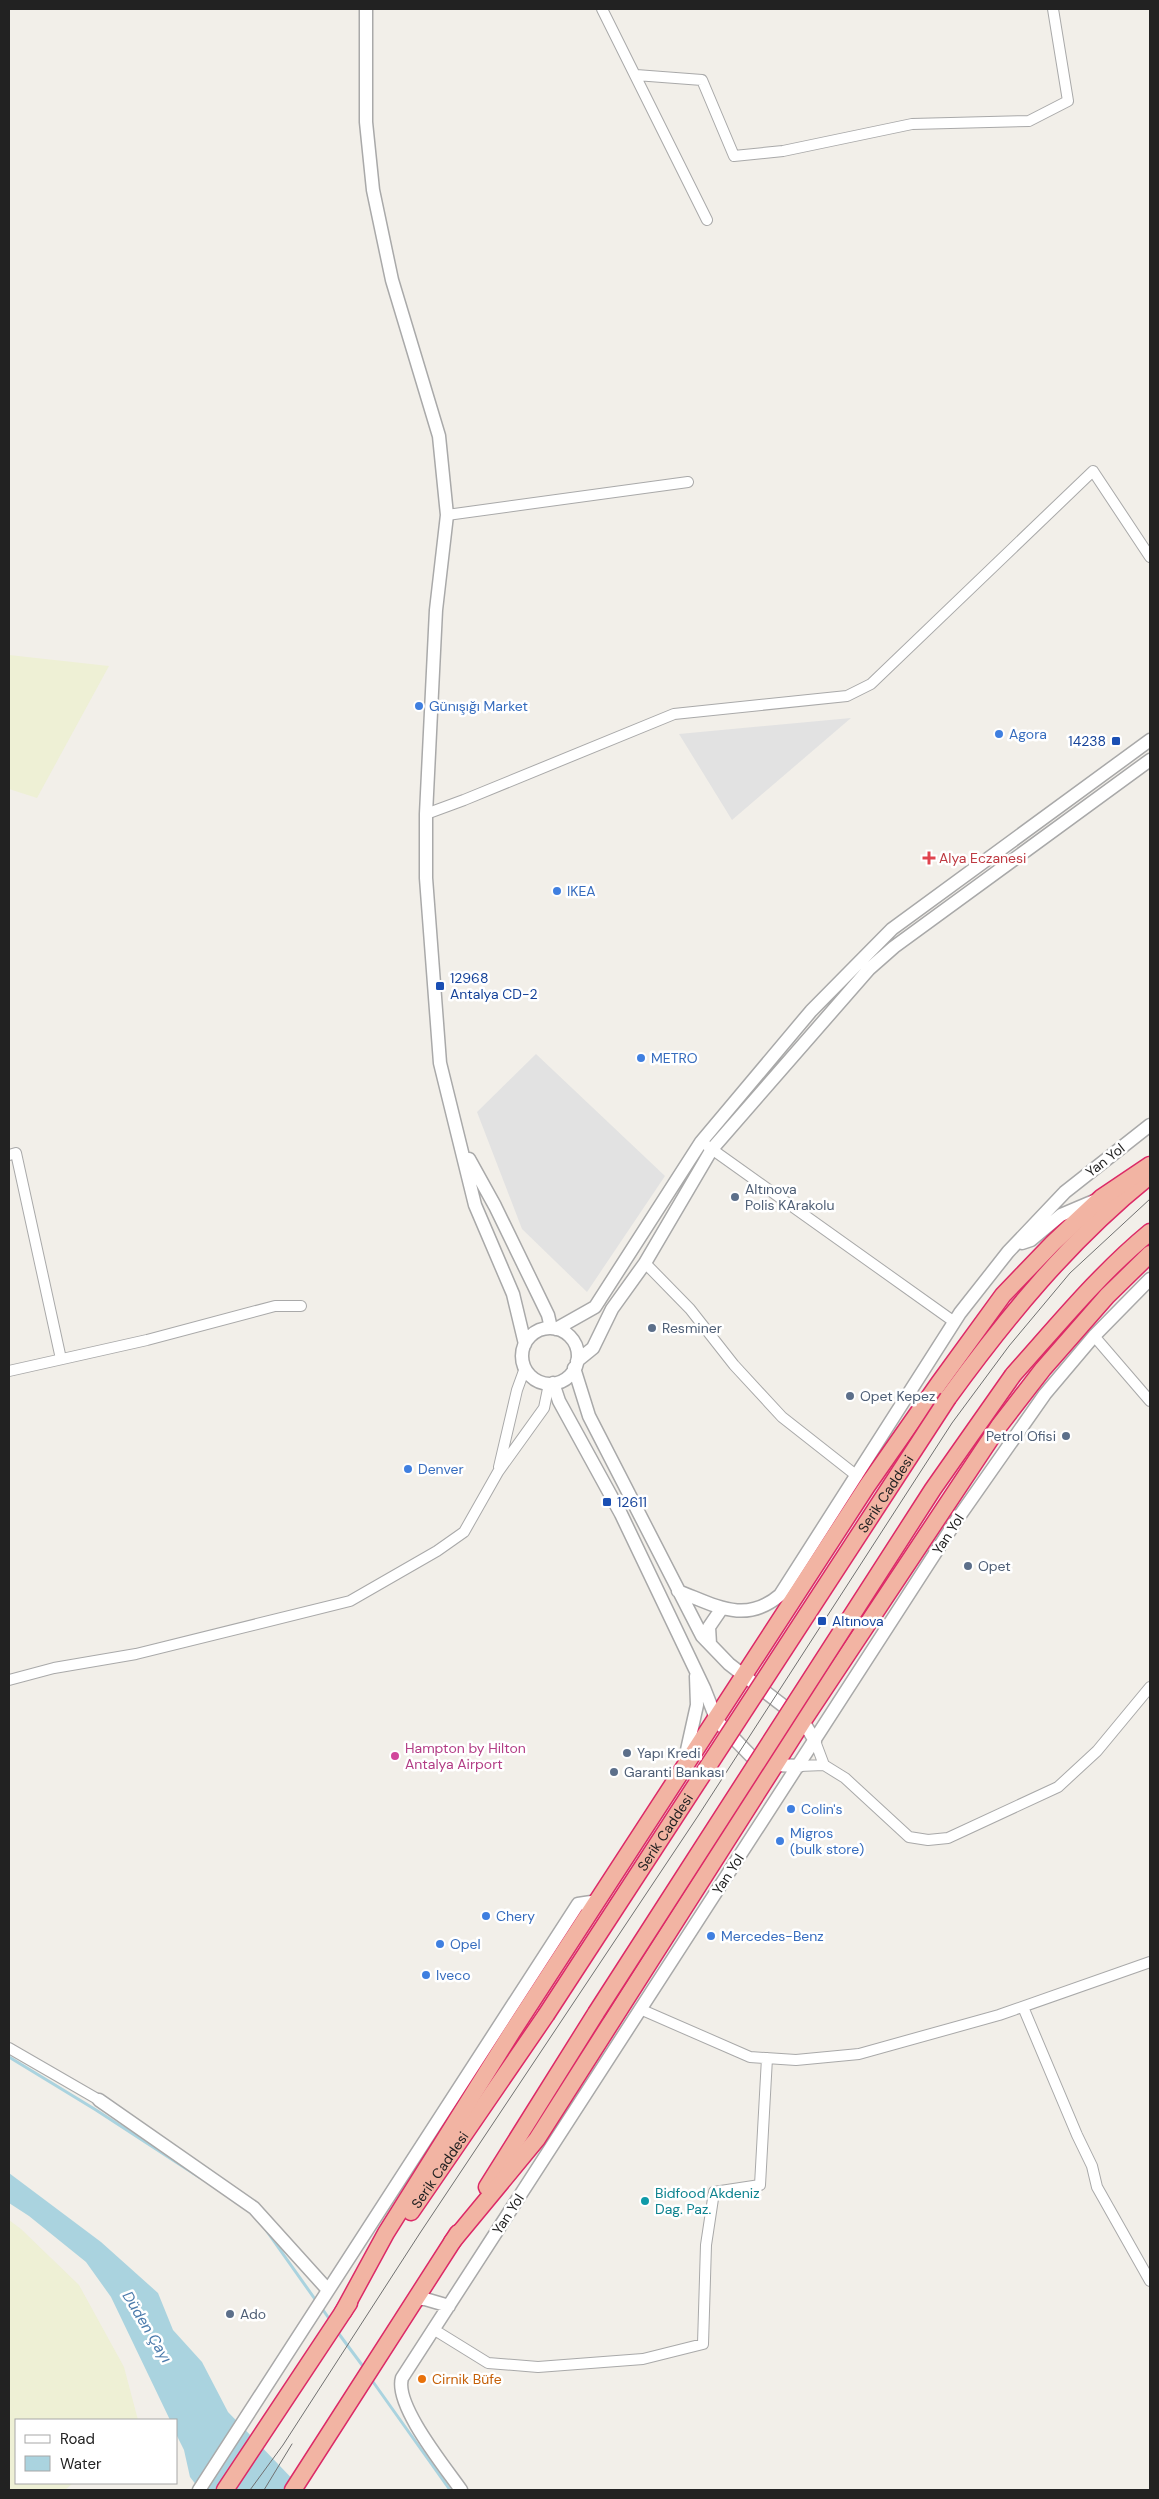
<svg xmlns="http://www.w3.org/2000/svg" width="1159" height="2499" viewBox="0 0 1159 2499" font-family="'DM Sans',sans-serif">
	<rect width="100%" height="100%" fill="#f2efe9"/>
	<path fill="#eef0d5" d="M9,655L109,666L37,798L9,789Z
		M9,2220L21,2229L79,2285L124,2367L138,2420H16V2483H73L65,2490H9Z"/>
	<path fill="#e2e2e2" d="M851,718L732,820L679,734Z
		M536,1054L665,1176L587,1292L522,1229L477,1112Z"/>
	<path fill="#aad3df" d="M9,2173L101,2242L158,2293L173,2330L202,2362L228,2412L303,2490H200L190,2477L184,2450L176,2434V2420H170L111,2297L86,2262L29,2216L9,2203Z"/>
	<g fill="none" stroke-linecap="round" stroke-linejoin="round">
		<path stroke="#aad3df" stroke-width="3" d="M9,2057L96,2110L199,2177
			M266,2230L317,2302
			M321,2307L330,2320
			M336,2330L365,2369
			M371,2379L450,2490"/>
		<defs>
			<path id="minor" d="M602,9L707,220
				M636,75L702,80L734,156L783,151L912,124L1029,121L1068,101L1053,9
				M447,515L688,482
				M426,814L464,800L674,714L847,696L871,684L1093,471L1150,557
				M706,1145L953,1321
				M9,1155L16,1153L61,1359
				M645,1263L690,1309L734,1365L782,1417L857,1476
				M1094,1336L1150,1401
				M9,1371L147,1340L275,1306H301
				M499,1467L517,1390L525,1368
				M9,1680L54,1668L136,1654L350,1601L437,1551L464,1532L498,1472L544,1408L549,1384
				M815,1741L824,1765
				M799,1766L824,1765L845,1778L909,1837L928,1840L948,1838L1058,1787L1097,1751L1150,1687
				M1023,2007L1077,2135L1092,2166L1097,2187L1150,2281
				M640,2009L750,2057L796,2060L859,2054L999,2015L1150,1962
				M9,2048L99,2100
				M433,2329L488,2363L538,2367L643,2359L703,2344L706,2245L714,2192L760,2185L767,2058"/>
			<path id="tertiary" d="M366,9V122L373,190L392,280L439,436L447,515L436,610L426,814V878L440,1063L475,1205L513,1294L525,1344
				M469,1159L495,1206L548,1315L551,1328
				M1022,1243L1031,1240L1061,1215L1094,1201
				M522 1356a28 28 0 1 1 56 0a28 28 0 1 1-56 0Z
				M556,1329L595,1307L701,1142L811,1011L892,929L1150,740
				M577,1361L593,1348L612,1309L645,1263L712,1149L869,969L894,947L1150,760
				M574,1368L589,1416L702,1636L729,1664L803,1721L815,1741
				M553,1383L559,1401L621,1514L704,1688L717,1721L751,1756L776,1765L799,1766
				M678,1591C715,1605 745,1625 780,1595L960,1313L1008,1252L1065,1192L1150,1125
				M710,1644L709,1627L722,1608
				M685,1759L697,1705L696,1676
				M99,2100L254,2208L328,2290
				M415,2299H425L449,2306
				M199,2490L578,1904L598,1901
				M461,2490C445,2467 394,2405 402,2378L956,1521L1045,1394L1094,1336L1150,1279"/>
			<g id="trunk">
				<path d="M1013,1375C1057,1326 1099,1274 1150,1232"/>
				<path d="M948,1398C1006,1318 1070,1240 1147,1178"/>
				<path d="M487,2187L596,2013"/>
				<path id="s1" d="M411,2212L546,2015"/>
				<path d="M452,2242L537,2139L803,1721L999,1426L1043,1369L1107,1296L1150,1254"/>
				<path d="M343,2312L386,2233L512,2032L867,1486L939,1383L1003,1295L1053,1243L1101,1198L1150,1165"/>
				<path d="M225,2490L349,2303"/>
				<path d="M293,2490L458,2233"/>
			</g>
		</defs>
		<use href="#minor" stroke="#a9a9a9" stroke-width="12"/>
		<use href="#tertiary" stroke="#a9a9a9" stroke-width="15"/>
		<use href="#trunk" stroke="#dc2a67" stroke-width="19"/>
		<use href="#minor" stroke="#fff" stroke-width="10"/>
		<use href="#tertiary" stroke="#fff" stroke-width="12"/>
		<use href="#trunk" stroke="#f2b4a3" stroke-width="16"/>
		<path stroke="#707070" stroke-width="1" d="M250,2490L283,2445L420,2233L698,1816L952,1423L1009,1346L1070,1273L1150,1199
			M264,2490L292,2444"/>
		<defs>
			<g id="trunk-bridge">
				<path d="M596,2013L933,1489L1013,1375"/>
				<path id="s2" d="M546,2015L948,1398"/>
			</g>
		</defs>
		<use href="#trunk-bridge" stroke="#dc2a67" stroke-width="19" stroke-linecap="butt"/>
		<use href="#trunk-bridge" stroke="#f2b4a3" stroke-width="16"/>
	</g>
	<g fill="#3f7fe0" stroke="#fff" stroke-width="2">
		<circle cx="419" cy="706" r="5"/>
		<circle cx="999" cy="734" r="5"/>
		<circle cx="557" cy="891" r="5"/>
		<circle cx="641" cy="1058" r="5"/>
		<circle cx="408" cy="1469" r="5"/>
		<circle cx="791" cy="1809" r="5"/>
		<circle cx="780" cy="1841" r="5"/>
		<circle cx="486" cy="1916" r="5"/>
		<circle cx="711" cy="1936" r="5"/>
		<circle cx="440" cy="1944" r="5"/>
		<circle cx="426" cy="1975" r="5"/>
	</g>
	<g fill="#1a4fb4" stroke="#fff" stroke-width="2">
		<rect x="1111" y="736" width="10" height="10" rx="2.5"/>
		<rect x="435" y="981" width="10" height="10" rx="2.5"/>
		<rect x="602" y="1497" width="10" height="10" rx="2.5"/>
		<rect x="817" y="1616" width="10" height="10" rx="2.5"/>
	</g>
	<path fill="#e0444e" stroke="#fff" stroke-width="2" d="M926.5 850.5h5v5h5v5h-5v5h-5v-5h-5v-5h5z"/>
	<g fill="#5c6f8a" stroke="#fff" stroke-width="2">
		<circle cx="735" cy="1197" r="5"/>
		<circle cx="652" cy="1328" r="5"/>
		<circle cx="850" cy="1396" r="5"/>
		<circle cx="1066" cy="1436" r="5"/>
		<circle cx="968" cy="1566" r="5"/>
		<circle cx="627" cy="1753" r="5"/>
		<circle cx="614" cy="1772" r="5"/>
		<circle cx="230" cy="2314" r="5"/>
	</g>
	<circle fill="#d1479c" stroke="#fff" stroke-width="2" cx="395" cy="1756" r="5"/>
	<circle fill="#0f9aa8" stroke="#fff" stroke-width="2" cx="645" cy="2201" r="5"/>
	<circle fill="#e8710a" stroke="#fff" stroke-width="2" cx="422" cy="2379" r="5"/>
	<g text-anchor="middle" stroke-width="5" stroke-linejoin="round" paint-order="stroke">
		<g font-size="14" fill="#366cbe" stroke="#fff" text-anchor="start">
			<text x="429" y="711">Günışığı Market</text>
			<text x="1009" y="739">Agora</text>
			<text x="567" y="896">IKEA</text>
			<text x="651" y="1063">METRO</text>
			<text x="418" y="1474">Denver</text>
			<text x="801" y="1814">Colin's</text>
			<text x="790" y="1838">Migros<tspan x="790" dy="16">(bulk store)</tspan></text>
			<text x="496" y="1921">Chery</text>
			<text x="721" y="1941">Mercedes-Benz</text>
			<text x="450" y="1949">Opel</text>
			<text x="436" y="1980">Iveco</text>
		</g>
		<g font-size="14" fill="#164399" stroke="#fff" text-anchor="start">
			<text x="1106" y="746" text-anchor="end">14238</text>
			<text x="450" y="983">12968<tspan x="450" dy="16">Antalya CD-2</tspan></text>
			<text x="617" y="1507">12611</text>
			<text x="832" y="1626">Altınova</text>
		</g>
		<g font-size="14" fill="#be3a42" stroke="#fff" text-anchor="start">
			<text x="939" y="863">Alya Eczanesi</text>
		</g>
		<g font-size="14" fill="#222" stroke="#fff">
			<text transform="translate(1105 1160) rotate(-38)" y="5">Yan Yol</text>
			<text dy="5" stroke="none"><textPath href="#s2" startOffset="622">Serik Caddesi</textPath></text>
			<text transform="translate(948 1534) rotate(-57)" y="5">Yan Yol</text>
			<text dy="5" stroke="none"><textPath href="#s2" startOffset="218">Serik Caddesi</textPath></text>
			<text transform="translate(728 1874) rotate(-57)" y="5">Yan Yol</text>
			<text dy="5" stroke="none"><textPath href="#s1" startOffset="51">Serik Caddesi</textPath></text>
			<text transform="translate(508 2214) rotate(-57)" y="5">Yan Yol</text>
		</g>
		<g font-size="14" fill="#4e5e75" stroke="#fff" text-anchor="start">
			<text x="745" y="1194">Altınova<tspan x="745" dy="16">Polis KArakolu</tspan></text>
			<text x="662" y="1333">Resminer</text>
			<text x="860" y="1401">Opet Kepez</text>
			<text x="1056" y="1441" text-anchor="end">Petrol Ofisi</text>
			<text x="978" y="1571">Opet</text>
			<text x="637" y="1758">Yapı Kredi</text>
			<text x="624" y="1777">Garanti Bankası</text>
			<text x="240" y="2319">Ado</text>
		</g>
		<g font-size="14" fill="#b23c85" stroke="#fff" text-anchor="start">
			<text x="405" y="1753">Hampton by Hilton<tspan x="405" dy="16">Antalya Airport</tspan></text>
		</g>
		<g font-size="14" fill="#0d838f" stroke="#fff" text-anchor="start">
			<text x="655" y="2198">Bidfood Akdeniz<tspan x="655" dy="16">Dag. Paz.</tspan></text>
		</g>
		<g font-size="14" fill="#c56008" stroke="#fff" text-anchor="start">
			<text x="432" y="2384">Cirnik Büfe</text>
		</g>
		<g font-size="15" font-style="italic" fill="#4a7aab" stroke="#fff">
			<text transform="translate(147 2327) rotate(59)" y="5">Düden Çayı</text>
		</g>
	</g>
	<rect width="1159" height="2499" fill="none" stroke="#222222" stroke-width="20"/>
	<rect x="15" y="2419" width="162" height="65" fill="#ffffff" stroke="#a7a7a7"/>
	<rect x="25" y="2435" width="25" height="8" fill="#ffffff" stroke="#a7a7a7"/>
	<text x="60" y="2444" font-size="15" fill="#222222">Road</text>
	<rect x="25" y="2456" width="25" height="15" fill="#aad3df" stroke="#a7a7a7"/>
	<text x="60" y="2469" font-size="15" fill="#222222">Water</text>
</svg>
